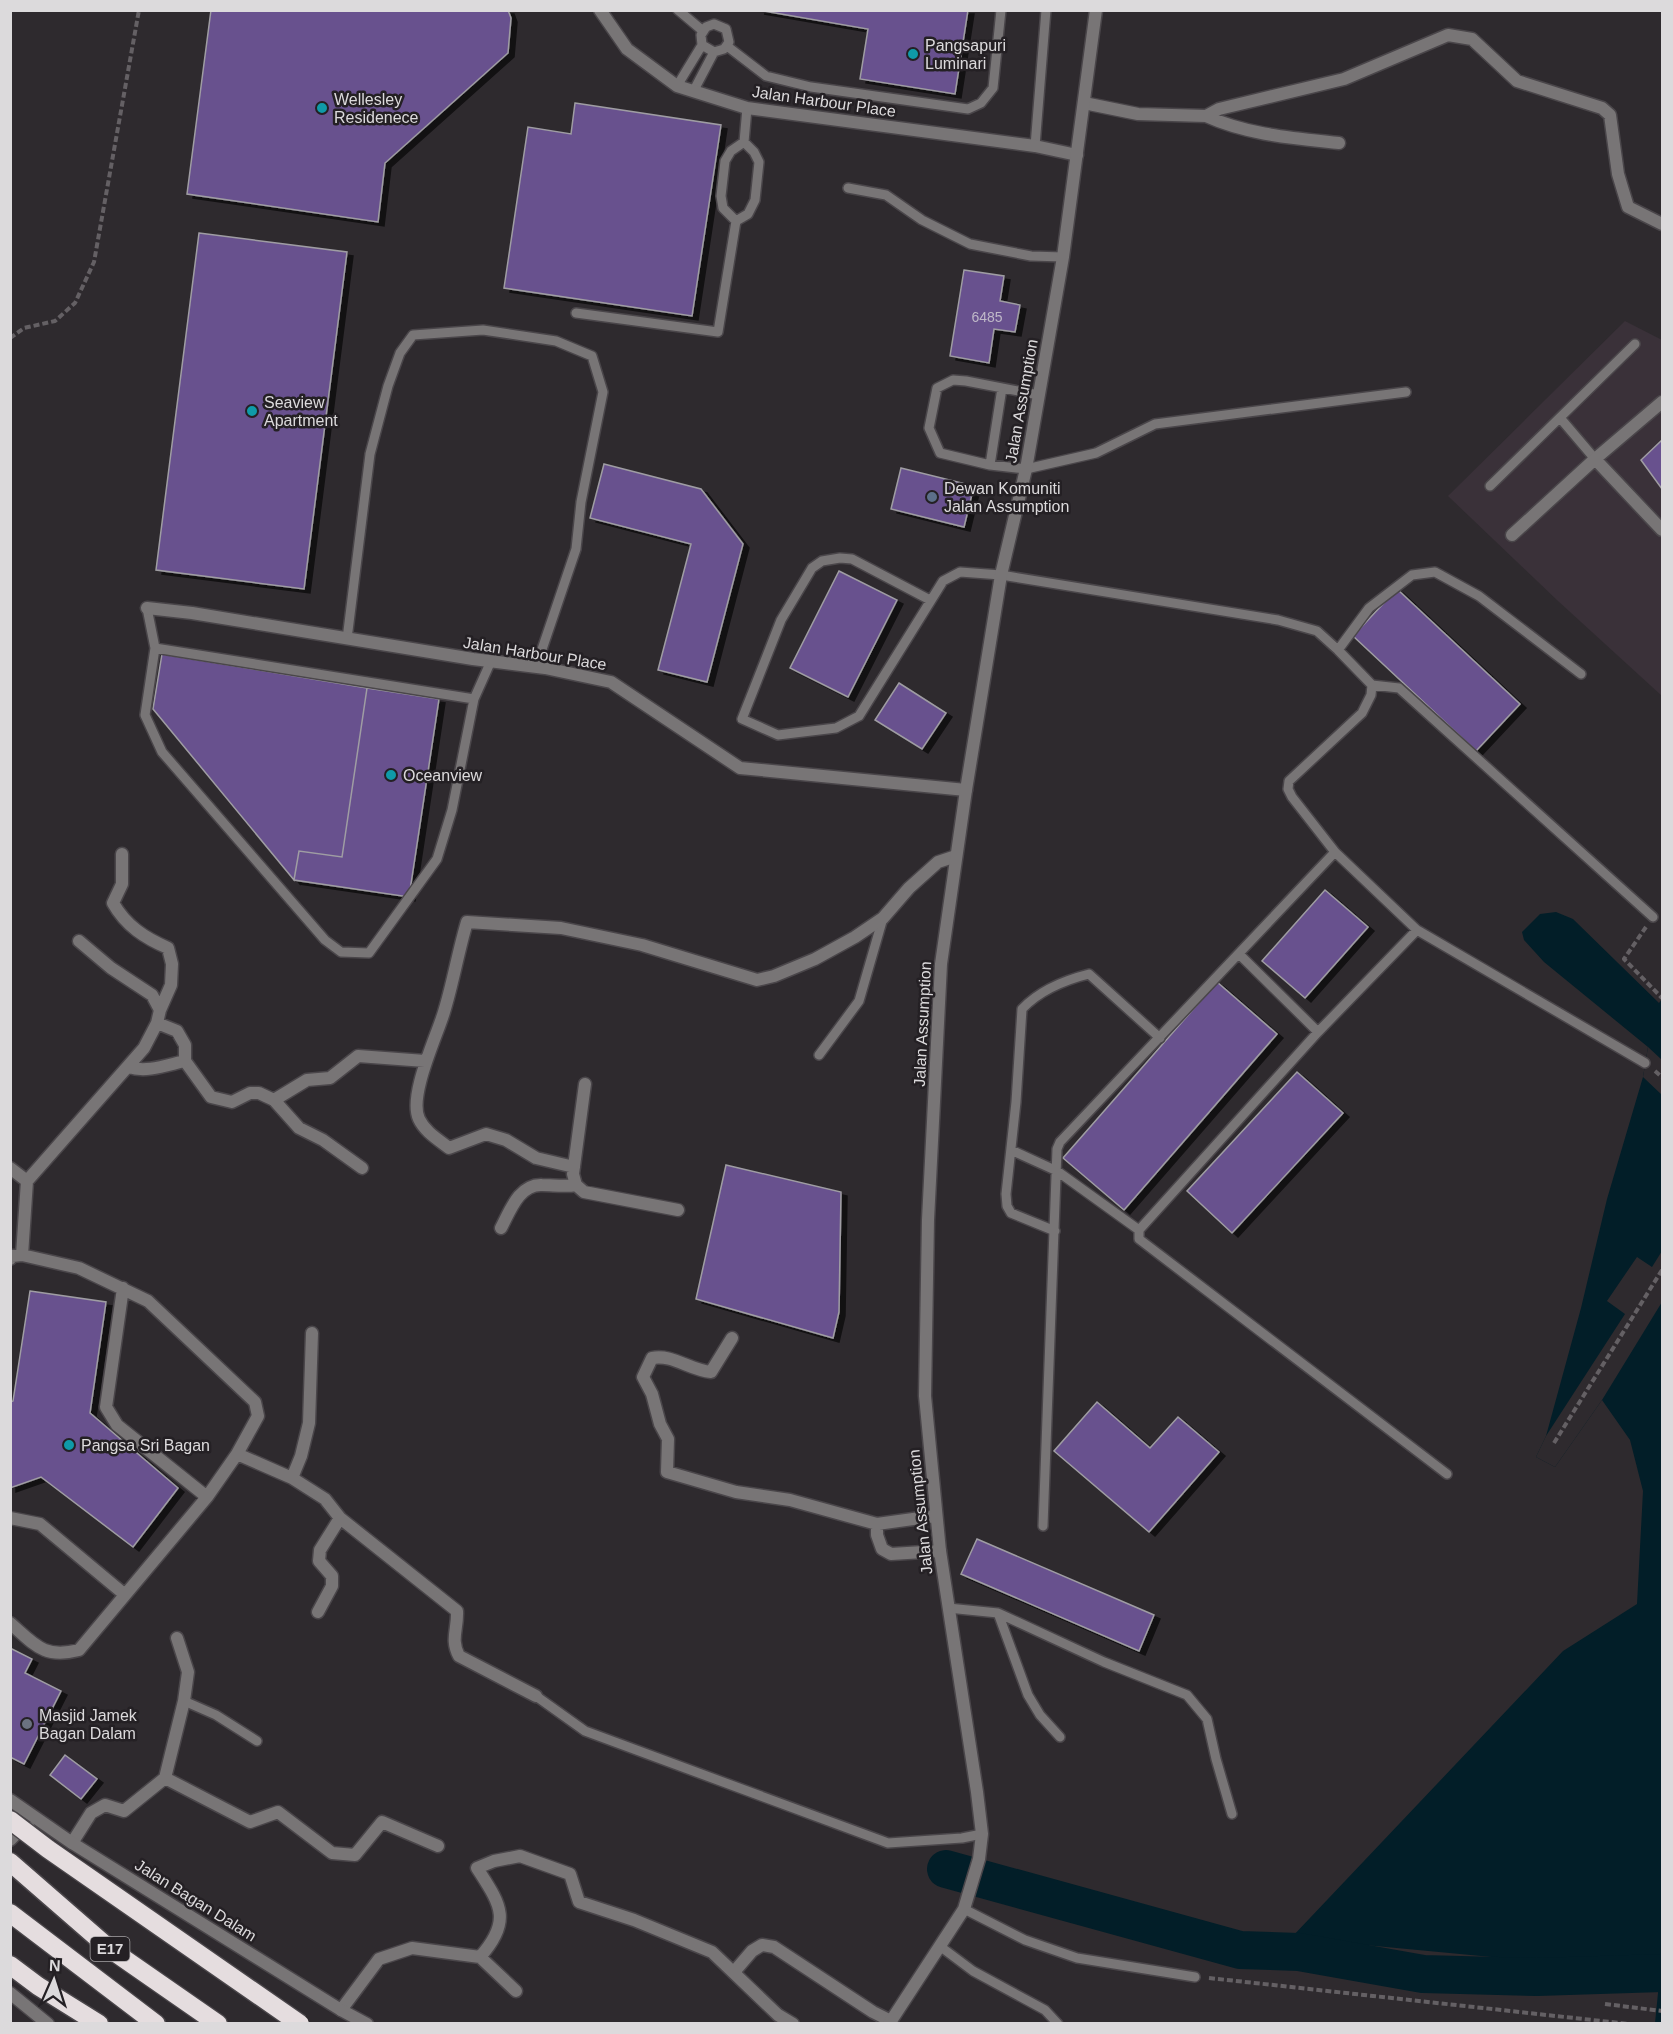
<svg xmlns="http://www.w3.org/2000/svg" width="1673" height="2034" viewBox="0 0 1673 2034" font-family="Helvetica,sans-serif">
	<defs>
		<filter id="shadow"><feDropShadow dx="6" dy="4" stdDeviation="0" flood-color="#0009"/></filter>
	</defs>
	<rect width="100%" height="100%" fill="#2e2a2e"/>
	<path fill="#3a3139" d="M1625,321L1662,340V696L1558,601L1448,496Z"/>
	<path fill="#021e28" d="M1556,912L1573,919L1659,1003L1662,999V2023H1655L1660,1973L1291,1938L1563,1651L1637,1604L1643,1491L1630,1440L1602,1400L1555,1467L1536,1457L1546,1436L1581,1308L1607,1199L1643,1077L1648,1047L1544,962L1524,940L1522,932L1540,914Z"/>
	<path fill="#2e2a2e" d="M1648,1047L1662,1060V1095L1643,1077Z
		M1662,1251V1302L1602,1400L1555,1467L1536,1457L1546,1436L1625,1314L1607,1301L1637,1257L1652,1267Z"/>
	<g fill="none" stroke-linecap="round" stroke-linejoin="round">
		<path stroke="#021e28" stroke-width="38" d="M946,1869L1240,1950L1299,1952L1423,1974L1537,1977L1662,1973"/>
	</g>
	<path fill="#68518e" stroke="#9f9da3" stroke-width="1.5" filter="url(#shadow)" d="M211,10H508L511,18L508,53L385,163L378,222L187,194Z
		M758,10H968L955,94L860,79L868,29Z
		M575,103L721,125L692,316L504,288L528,127L571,134Z
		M199,233L347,252L304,589L156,570Z
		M964,270L1004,276L1000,301L1020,305L1015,332L994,329L989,363L950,356Z
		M1662,440V489L1641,460Z
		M604,464L701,489L743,544L707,682L658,670L691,544L590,518Z
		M901,468L974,486L964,527L891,509Z
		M839,571L897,600L848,697L790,668Z
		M1397,589L1520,704L1476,751L1353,636Z
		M162,654L367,688L342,857L299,851L294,880L153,709Z
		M899,683L946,713L922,749L875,720Z
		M367,688L439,699L409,897L294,880L299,851L342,857Z
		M1325,890L1368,927L1305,998L1262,961Z
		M1217,982L1277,1034L1124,1210L1063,1158Z
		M1297,1072L1343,1113L1232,1233L1187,1191Z
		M726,1165L841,1192L839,1312L833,1338L696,1299Z
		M30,1291L106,1302L90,1413L178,1488L133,1547L41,1477L10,1488V1402L13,1401Z
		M1097,1402L1150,1448L1178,1417L1219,1452L1149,1532L1054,1451Z
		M977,1539L1154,1615L1139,1651L961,1574Z
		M10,1648L32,1659L25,1673L61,1691L24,1764L10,1757Z
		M65,1755L97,1779L81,1799L50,1775Z"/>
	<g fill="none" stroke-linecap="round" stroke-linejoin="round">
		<defs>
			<path id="service" d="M678,10L703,31
				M727,46L766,76L811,87L968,109L981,103L993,88L1001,10
				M677,86L702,45L701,35L706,27L714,24L726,29L729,42L724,49L714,52L702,45
				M694,90L714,52
				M744,142L754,152L759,162L755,200L748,214L736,221L723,208L721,196L725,161L731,151Z
				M744,142L747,108
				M1035,146L1046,10
				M848,188L886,195L922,220L970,244L1031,256L1063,257
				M576,313L718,332L736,221
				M1039,395L966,381L953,380L937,388L929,428L940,453L990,465L1026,469L1096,453L1155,424L1406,392
				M1561,419L1595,459
				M990,465L1002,388
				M1490,486L1635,344
				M930,600L852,559L840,558L822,561L812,568L781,620L742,719L778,735L836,728L859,716L943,581L960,572L1001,575L1278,620L1317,631L1338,650L1372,685L1371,695L1362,713L1289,781L1288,789L1292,797L1335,852L1417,930L1645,1063
				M147,608L155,648L145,715L162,752L325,940L341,952L369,953L437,859L452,810L474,699L491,661
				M347,639L370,454L388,386L400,353L413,335L483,330L556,341L592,356L603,392L581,502L576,549L536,667
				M155,648L474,699
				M1338,650L1369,608L1412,575L1435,572L1479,596L1581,674
				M1372,685L1399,688L1653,917
				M1417,930L1318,1032L1139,1230V1239L1447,1474
				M1239,954L1318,1032
				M819,1055L859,1001L883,918
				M1011,1150L1057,1171L1139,1230
				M1055,1231L1011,1213L1007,1206L1006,1194L1016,1102L1022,1009C1039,991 1065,980 1089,974L1160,1038
				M1043,1526L1057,1149L1060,1142L1335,852
				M948,1608L998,1613L1104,1662L1187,1695L1207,1719L1216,1759L1232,1814
				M998,1613L1028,1695L1040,1715L1060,1737
				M536,1696L585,1731L888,1843L962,1838L982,1834
				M184,1701L216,1715L257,1741
				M964,1909L1025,1940L1077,1958L1195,1977
				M941,1947L973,1971L1045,2010L1058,2024"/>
			<path id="minor" d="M600,10L627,49L677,86L747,108L1035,146L1077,155
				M1084,103L1138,114L1206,116L1219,109L1344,79L1448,35L1472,39L1517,81L1602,108L1610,115L1618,174L1628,207L1662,224
				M1206,116C1248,135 1293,138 1339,143
				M1595,459L1662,530
				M1512,535L1595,459L1662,402
				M147,608L192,613L473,659L545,668L611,682L740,768L966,790
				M79,941L111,968L152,995L160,1010
				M157,1023L177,1031L185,1045V1061L211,1097L232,1102L250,1093H259L274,1100L299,1128L323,1140L362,1168
				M129,1067C146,1073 167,1065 185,1061
				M585,1084L573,1174L576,1185L584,1192L678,1210
				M274,1100L307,1080L330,1078L358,1056L425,1061
				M574,1167L536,1158L506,1140L486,1134L449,1148C439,1140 425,1132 419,1119C408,1096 437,1036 444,1012C453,983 458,952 467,922L561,928L642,945L757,980L774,976L815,959L855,937L883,918L909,888L938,862L956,856
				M10,1168L27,1181L22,1255
				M27,1181L144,1048L157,1023L160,1010L171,985L172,964L168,948C145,938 126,926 113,903L122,884V854
				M501,1228C510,1211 519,1184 542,1185C553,1185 565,1187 576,1185
				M10,1259L12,1256L22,1255L79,1268L148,1301L255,1402L258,1416L237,1454L207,1497L79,1650C44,1659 35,1645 10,1623
				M123,1288L106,1407L117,1425L207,1497
				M732,1338L711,1372C689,1370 673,1354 652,1358L643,1377L652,1394L660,1424L668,1439L667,1472L736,1492L790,1500L877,1524L935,1516
				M237,1454L292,1478L325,1499L340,1518L457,1611C458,1629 450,1639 459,1656L536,1696
				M292,1478L301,1456L309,1423L312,1333
				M10,1518L40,1524L124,1594
				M877,1524V1535L882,1549L891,1554L940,1551
				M318,1612L332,1586V1576L319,1561L320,1550L340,1518
				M165,1778L250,1822L278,1812L332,1853L355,1855L382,1822L438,1846
				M72,1843L91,1813L105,1805L124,1811L165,1778L184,1701L188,1672L177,1638
				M480,1957C513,1920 500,1904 477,1868L494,1861L520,1856L570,1874L579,1902L634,1920L712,1952L778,2015L793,2024
				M734,1972L752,1951L762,1945L774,1947L873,2012L891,2021
				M341,2010L379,1959L412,1948L480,1957L516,1991"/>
			<path id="tertiary" d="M10,1800L72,1843L341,2010L367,2024
				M10,1840L18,1832L29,1828
				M10,1993L48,2024
				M889,2024L964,1909L979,1859L982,1834L977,1792L940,1551L925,1396L928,1220L941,964L966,790L1001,575L1026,469L1063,257L1096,10"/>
			<path id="motorway" d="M10,1862L110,1949L218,2024
				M10,1913L156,2024
				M10,1965L38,1986L99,2024"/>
		</defs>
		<use href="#service" stroke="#4a464a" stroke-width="12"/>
		<use href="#minor" stroke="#4a464a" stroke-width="15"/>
		<use href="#tertiary" stroke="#4a464a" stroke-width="15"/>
		<use href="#motorway" stroke="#4a464a" stroke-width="21"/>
		<path stroke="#646064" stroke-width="4" stroke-dasharray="6 3" stroke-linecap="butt" d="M10,338L24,328L55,321L75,303L94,262L139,10
			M1646,927L1624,959L1662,998
			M1655,1071L1662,1077
			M1554,1443L1662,1270
			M1209,1978L1629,2024
			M1605,2004L1662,2011"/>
		<use href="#service" stroke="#787576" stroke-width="9"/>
		<use href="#minor" stroke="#787576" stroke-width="12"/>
		<use href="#tertiary" stroke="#787576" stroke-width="12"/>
		<use href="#motorway" stroke="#e5dddf" stroke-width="18"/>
		<defs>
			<path id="motorway-bridge" d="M10,1820L48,1849L300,2024"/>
		</defs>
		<use href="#motorway-bridge" stroke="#4a464a" stroke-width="21" stroke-linecap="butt"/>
		<use href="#motorway-bridge" stroke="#e5dddf" stroke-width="18"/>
	</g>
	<g fill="#0f9aa8" stroke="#242024" stroke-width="2">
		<circle cx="913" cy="54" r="6"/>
		<circle cx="322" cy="108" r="6"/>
		<circle cx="252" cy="411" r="6"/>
		<circle cx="391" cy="775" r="6"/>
		<circle cx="69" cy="1445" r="6"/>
	</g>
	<circle fill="#5c6f8a" stroke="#242024" stroke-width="2" cx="932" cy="497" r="6"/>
	<circle fill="#6b7280" stroke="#242024" stroke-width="2" cx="27" cy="1724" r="6"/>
	<g text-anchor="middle" stroke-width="5" stroke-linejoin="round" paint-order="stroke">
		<g font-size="14" fill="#bfb8c8">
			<text x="987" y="322">6485</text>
		</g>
		<rect fill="#242024" stroke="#a5a2a5" stroke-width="1.5" x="90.5" y="1937" width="39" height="24" rx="4.5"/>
		<g font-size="15" font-weight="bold" fill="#dcdadc">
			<text x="110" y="1954">E17</text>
		</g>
		<g font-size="16" fill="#dcdadc" stroke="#242024" text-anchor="start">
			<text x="925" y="51">Pangsapuri<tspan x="925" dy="18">Luminari</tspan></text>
			<text x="334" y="105">Wellesley<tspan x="334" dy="18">Residenece</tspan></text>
			<text x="264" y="408">Seaview<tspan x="264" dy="18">Apartment</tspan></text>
			<text x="944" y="494">Dewan Komuniti<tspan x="944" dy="18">Jalan Assumption</tspan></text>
			<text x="403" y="781">Oceanview</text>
			<text x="81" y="1451">Pangsa Sri Bagan</text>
			<text x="39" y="1721">Masjid Jamek<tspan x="39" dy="18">Bagan Dalam</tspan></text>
		</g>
		<g font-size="16" fill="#dcdadc" stroke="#242024">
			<text transform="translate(824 101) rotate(8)" y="6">Jalan Harbour Place</text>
			<text transform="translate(1021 401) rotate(-80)" y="6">Jalan Assumption</text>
			<text transform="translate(535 653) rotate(9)" y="6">Jalan Harbour Place</text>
			<text transform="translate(922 1024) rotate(-87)" y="6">Jalan Assumption</text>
			<text transform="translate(920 1512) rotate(-96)" y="6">Jalan Assumption</text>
			<text transform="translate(196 1900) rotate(32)" y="6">Jalan Bagan Dalam</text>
		</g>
	</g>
	<rect width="1673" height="2034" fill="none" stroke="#dcdadc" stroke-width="24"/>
	<g transform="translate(54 1980) rotate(3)" stroke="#242024" stroke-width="4.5" paint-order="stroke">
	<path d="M0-4.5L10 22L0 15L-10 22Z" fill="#dcdadc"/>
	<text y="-9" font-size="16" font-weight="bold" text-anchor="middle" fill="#dcdadc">N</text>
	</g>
</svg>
